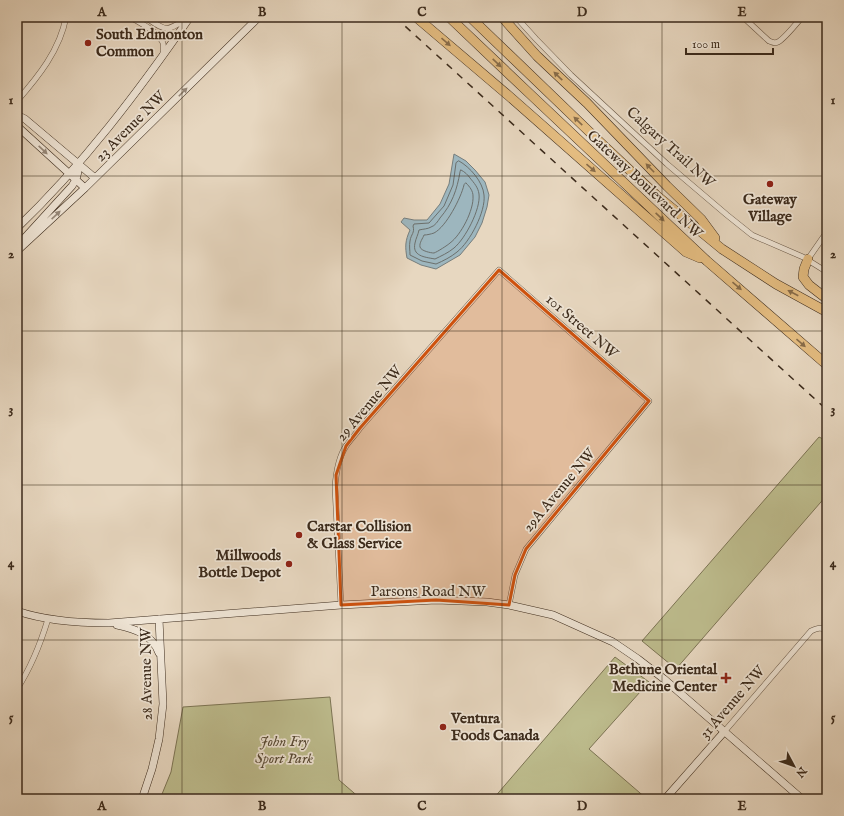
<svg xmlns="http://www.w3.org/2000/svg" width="844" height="816" viewBox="0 0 844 816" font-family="'IM FELL English',serif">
	<rect width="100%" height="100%" fill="#e7d7c0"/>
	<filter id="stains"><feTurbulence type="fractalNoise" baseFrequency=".005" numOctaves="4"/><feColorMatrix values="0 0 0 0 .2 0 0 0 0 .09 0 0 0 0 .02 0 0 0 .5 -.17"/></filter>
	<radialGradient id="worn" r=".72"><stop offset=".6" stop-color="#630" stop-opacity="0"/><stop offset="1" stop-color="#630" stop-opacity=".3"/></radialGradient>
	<path fill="#bdbc8d" stroke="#7c7454" d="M819,437L827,441V495L676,669L642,641Z
		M615,657L649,682L589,749L647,799H493Z
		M330,697L339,780L361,799H160L171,772L183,707Z"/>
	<path fill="#9db6be" stroke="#767e7d" d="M454,154L466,161L475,170L485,182L489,195L487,207L482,223L475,237L460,255L436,269L421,265L407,258C405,247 405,241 410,230L401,222L404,218L414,220H427L440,204L449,184Z"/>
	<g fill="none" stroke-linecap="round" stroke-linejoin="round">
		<path stroke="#6c706d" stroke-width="1" d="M459,161C470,167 483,182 484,195C486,211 470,242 457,252C451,257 443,261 436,264L422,261L410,255C410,250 409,246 410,241C411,234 415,233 413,226L414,224L429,223L444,206L453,185L456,163Z
			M461,170C465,172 468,175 470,178C474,183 478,187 479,194C481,209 465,239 454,248C448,253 441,256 435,259C424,257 412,256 415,243C416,238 418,235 419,230C423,229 428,229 431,227C435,226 438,221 440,218C452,204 457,190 460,172Z
			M466,183C470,187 473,191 473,196C474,210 461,235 450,243C448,245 437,252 434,253C431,253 421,251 420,247C419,243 423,238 424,235C427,235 431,234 434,233C446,227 461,198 464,185Z"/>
		<defs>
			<path id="street" d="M130,17C139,22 159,32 163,43C164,47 163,51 163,55
				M145,17C168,32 165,32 188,18
				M516,17L536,39L571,75L667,164L727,215L752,235L803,257L827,272
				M743,17L769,41C772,42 774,44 778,42C784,39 797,23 802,17
				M17,101C38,77 60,50 66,17
				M808,259L824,236
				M341,605L335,487C336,473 338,458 346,446C350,440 356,434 360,428L499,270L649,401L526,549L515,575L509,605
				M17,689C30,669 41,642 48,619
				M724,732L811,631C817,628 821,627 827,630"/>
			<path id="secondary" d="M17,115L25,119L95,178
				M17,126L85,188
				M17,228C83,165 138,92 190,17
				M19,244L72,186C77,179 79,173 78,164
				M17,251L85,188L259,17
				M17,611C46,621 78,623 109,623L341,605L436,600L487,602L509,605L553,615L613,642L638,659L664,679L802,799
				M117,625C135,629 152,634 159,653
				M142,799L152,769L156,752L159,739L163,704L159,619
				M665,799L724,732"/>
			<path id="highway" d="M416,17L509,96L686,252L700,258
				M449,17L530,94L707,261L827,365
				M470,17L601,143L656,195L722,249L776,284L827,312
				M502,17L537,56L587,103L667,186L701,219L715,238
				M808,259L804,269L803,277L809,285L827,299"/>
		</defs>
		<use href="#street" stroke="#675645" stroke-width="6"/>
		<use href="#secondary" stroke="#3c2b1c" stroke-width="8"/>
		<use href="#highway" stroke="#3c2b1c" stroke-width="10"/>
		<use href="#street" stroke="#efe5d6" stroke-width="5"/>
		<use href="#secondary" stroke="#efe5d6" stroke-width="7"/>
		<use href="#highway" stroke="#e4bc80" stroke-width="9"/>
		<path stroke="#3c2b1c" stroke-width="1.5" stroke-dasharray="7 7" stroke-linecap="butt" d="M395,17L827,410"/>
	</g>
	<defs><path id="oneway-solid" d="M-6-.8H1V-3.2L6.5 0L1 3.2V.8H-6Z"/></defs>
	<g fill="#886c49">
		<use href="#oneway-solid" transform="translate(446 42) rotate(41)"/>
		<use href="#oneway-solid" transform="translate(497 63) rotate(44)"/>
		<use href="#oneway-solid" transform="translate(558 76) rotate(-136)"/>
		<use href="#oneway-solid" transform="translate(578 121) rotate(-136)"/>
		<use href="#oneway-solid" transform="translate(591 168) rotate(41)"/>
		<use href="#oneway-solid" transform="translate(650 168) rotate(-134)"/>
		<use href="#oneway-solid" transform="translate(660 217) rotate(43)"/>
		<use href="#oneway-solid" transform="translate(737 286) rotate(41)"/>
		<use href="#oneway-solid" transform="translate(793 293) rotate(-152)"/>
		<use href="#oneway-solid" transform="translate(801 343) rotate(41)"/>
	</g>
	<g fill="#968879">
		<use href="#oneway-solid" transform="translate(183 92) rotate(-45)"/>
		<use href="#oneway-solid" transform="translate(43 150) rotate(43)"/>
		<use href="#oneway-solid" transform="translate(56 215) rotate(-43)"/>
	</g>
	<path fill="#ce520e" fill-opacity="0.2" stroke="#ce520e" stroke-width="3" stroke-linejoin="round" d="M499,270L649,401L526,549L515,575L509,605L436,600L341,605L336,475L346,446L360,428Z"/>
	<path fill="none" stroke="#3c2b1c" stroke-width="1" stroke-opacity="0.55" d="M182,17V799M342,17V799M502,17V799M662,17V799M17,176H827M17,331H827M17,485H827M17,640H827"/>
	<g fill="#8f2418" stroke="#efe5d6" stroke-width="1.5">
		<circle cx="88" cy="43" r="4"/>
		<circle cx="770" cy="184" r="4"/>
		<circle cx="299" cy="535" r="4"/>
		<circle cx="289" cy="564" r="4"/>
		<path d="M724 672h4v4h4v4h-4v4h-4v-4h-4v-4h4z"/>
		<circle cx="443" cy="727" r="4"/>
	</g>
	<g text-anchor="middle" stroke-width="3.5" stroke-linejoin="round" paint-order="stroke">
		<g font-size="15" font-weight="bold" fill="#3c2b1c" stroke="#efe5d6" text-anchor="start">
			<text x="96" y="39">South Edmonton<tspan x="96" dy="17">Common</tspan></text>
			<text x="770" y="204" text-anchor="middle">Gateway<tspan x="770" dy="17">Village</tspan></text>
			<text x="307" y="531">Carstar Collision<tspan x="307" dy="17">&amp; Glass Service</tspan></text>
			<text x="281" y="560" text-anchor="end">Millwoods<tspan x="281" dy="17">Bottle Depot</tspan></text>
			<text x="717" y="674" text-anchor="end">Bethune Oriental<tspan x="717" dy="17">Medicine Center</tspan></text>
			<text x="451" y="723">Ventura<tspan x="451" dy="17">Foods Canada</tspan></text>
		</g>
		<g font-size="15" fill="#3c2b1c" stroke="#efe5d6">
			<text transform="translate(130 126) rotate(-45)" y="5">23 Avenue NW</text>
			<text transform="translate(671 147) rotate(42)" y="5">Calgary Trail NW</text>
			<text transform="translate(645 184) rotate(43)" y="5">Gateway Boulevard NW</text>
			<text transform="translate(582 326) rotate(41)" y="5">101 Street NW</text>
			<text transform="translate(369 403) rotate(-50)" y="5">29 Avenue NW</text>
			<text transform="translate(559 490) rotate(-50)" y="5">29A Avenue NW</text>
			<text x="428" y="596">Parsons Road NW</text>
			<text transform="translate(146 674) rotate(-91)" y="5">28 Avenue NW</text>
			<text transform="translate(732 702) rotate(-49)" y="5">31 Avenue NW</text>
		</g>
		<g font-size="15" font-style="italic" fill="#564833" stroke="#efe5d6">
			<text x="284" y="746">John Fry<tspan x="284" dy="17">Sport Park</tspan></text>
		</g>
	</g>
	<rect width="844" height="816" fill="none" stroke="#e7d7c0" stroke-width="44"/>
	<g transform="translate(794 766) rotate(131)" stroke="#efe5d6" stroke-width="3" paint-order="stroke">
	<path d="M0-3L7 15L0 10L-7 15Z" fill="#3c2b1c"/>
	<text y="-6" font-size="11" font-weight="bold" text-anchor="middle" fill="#3c2b1c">N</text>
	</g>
	<path d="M686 48v6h87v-6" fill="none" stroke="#3c2b1c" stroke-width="2"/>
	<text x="692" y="48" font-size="12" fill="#3c2b1c" stroke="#efe5d6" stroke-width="3" paint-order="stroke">100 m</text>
	<rect x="22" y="22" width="800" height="772" fill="none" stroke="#3c2b1c" stroke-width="1.5"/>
	<g font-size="13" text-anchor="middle" font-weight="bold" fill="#3c2b1c">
		<text x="102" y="16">A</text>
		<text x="262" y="16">B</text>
		<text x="422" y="16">C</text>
		<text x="582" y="16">D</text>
		<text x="742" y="16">E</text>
		<text x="11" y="104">1</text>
		<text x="833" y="104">1</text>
		<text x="11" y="258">2</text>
		<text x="833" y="258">2</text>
		<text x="11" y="413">3</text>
		<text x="833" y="413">3</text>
		<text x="11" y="567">4</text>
		<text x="833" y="567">4</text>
		<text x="11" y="721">5</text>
		<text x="833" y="721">5</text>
		<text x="102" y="810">A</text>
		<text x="262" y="810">B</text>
		<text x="422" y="810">C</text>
		<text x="582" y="810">D</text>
		<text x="742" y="810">E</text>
	</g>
	<rect width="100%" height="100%" filter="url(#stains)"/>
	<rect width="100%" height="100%" fill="url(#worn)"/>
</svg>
